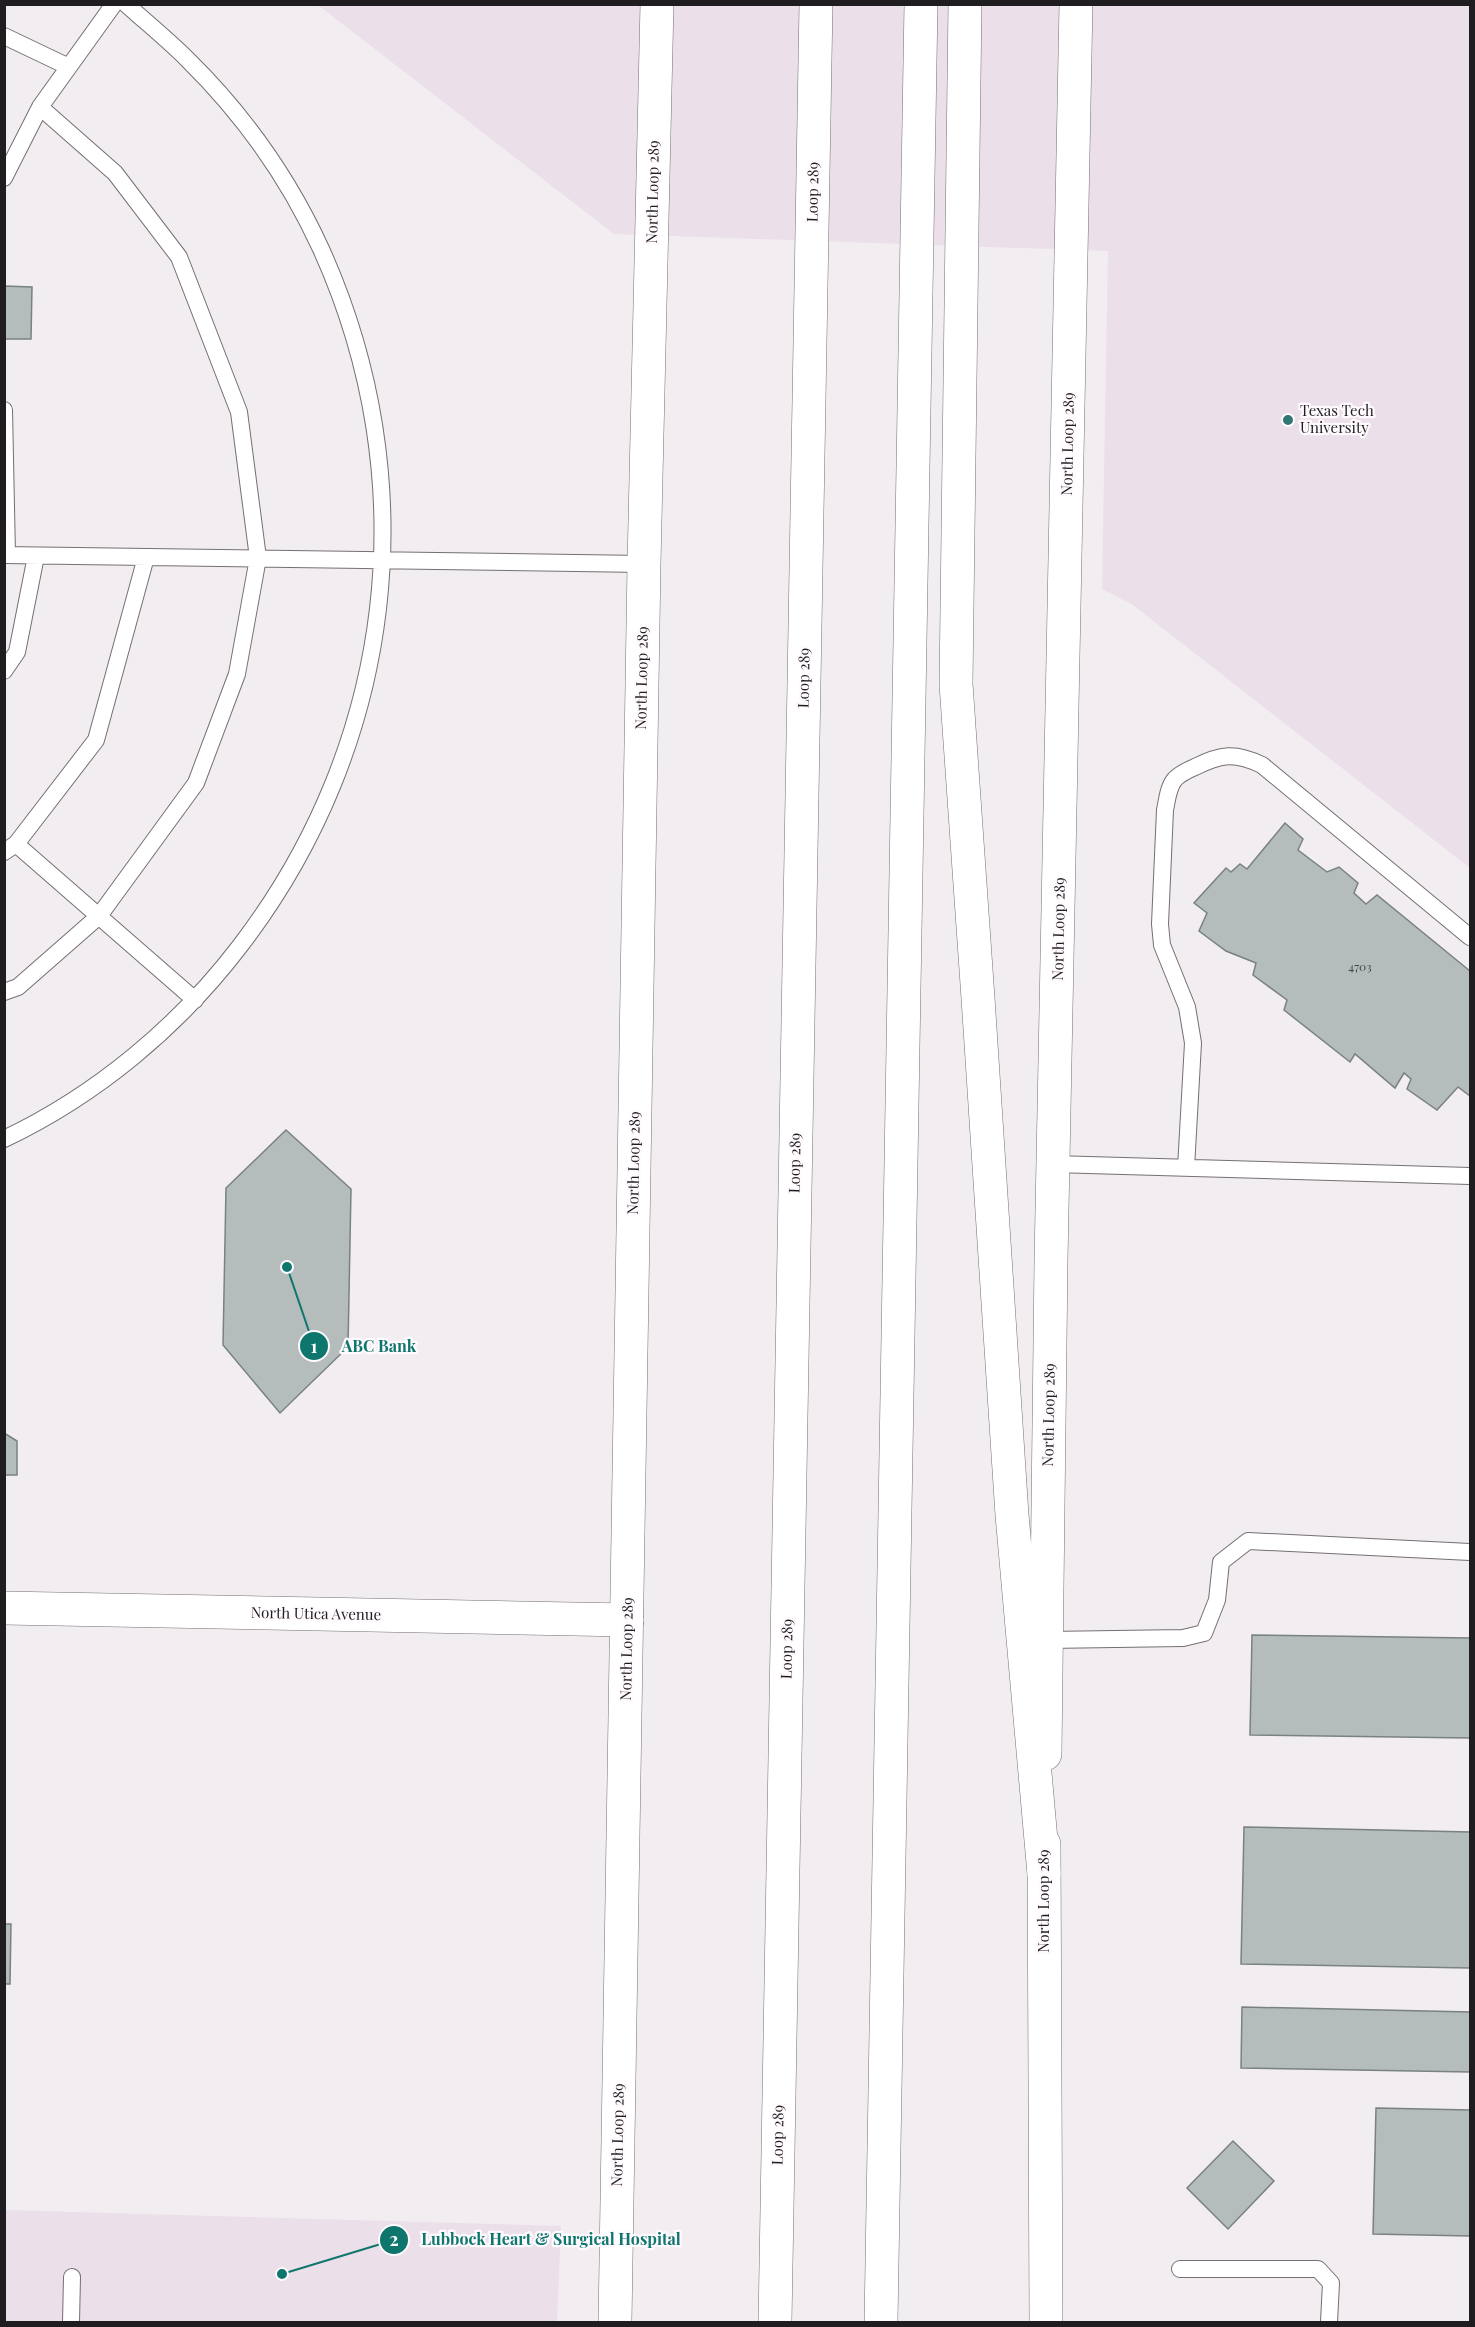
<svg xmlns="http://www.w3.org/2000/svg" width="1475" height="2327" viewBox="0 0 1475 2327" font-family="'Playfair Display',serif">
	<rect width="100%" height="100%" fill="#f2edf1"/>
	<path fill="#ebdfe9" d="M318,5H1470V868L1133,605L1102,589L1108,251L614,234Z
		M5,2210L561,2226L557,2322H5Z"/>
	<path fill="#b4bcbc" stroke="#7a8181" stroke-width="1.5" d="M4,286L32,287L31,339H4Z
		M1285,823L1303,839L1298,850L1327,872L1339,867L1358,883L1354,893L1366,904L1377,895L1470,971V1096L1458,1087L1437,1110L1407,1089L1411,1079L1404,1073L1395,1088L1355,1054L1350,1062L1284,1010L1287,1000L1253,975L1256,963L1226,951L1199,931L1207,913L1194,903L1226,868L1231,872L1240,864L1247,869Z
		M286,1130L351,1189L348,1347L280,1413L223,1345L226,1188Z
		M4,1433L17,1441V1475H4Z
		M1252,1635L1470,1638V1738L1250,1735Z
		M1244,1827L1470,1832V1968L1241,1964Z
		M4,1924H11L10,1984H4Z
		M1242,2007L1470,2012V2072L1241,2068Z
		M1376,2108L1470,2110V2236L1373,2234Z
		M1233,2141L1274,2181L1228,2229L1187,2188Z"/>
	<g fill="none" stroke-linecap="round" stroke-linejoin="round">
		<defs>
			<path id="service" d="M4,36L69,67
				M4,178L40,107L114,4
				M4,410L7,555
				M4,555L644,564
				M4,671L17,652L36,556
				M16,844L195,1000
				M4,852L16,844L96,740L146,557
				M4,992L18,987L99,916L196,783L237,674L258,558L239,412L179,257L115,173L40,107
				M4,1139C97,1095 179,1026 240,946C395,744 426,481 321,249C289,179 242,113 187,59C168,40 147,23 126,4
				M1053,1164L1470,1176
				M1186,1168L1193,1043L1187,1007L1162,945L1160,924L1165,810C1167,801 1168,787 1175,779C1180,774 1188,770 1195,767C1221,754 1235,752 1262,765L1470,937
				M1047,1640L1183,1638L1204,1633L1217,1600L1221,1562L1248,1541L1470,1552
				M1180,2269H1318L1331,2283L1329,2322
				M71,2322L72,2277"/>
			<path id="minor" d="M4,1608L627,1620"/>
			<path id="secondary" d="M1045,1754L1051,1261L1076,4
				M1044,1844L1046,2322
				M615,2322L644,564L657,4"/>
			<path id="motorway" d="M965,4L956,684L978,998L1012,1515L1044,1874
				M775,2322L816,4
				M881,2322L921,4"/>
		</defs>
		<use href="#service" stroke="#746f73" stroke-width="18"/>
		<use href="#minor" stroke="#746f73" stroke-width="34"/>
		<use href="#secondary" stroke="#746f73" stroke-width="34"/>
		<use href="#motorway" stroke="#746f73" stroke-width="34"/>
		<use href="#service" stroke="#fff" stroke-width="16"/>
		<use href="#minor" stroke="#fff" stroke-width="33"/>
		<use href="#secondary" stroke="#fff" stroke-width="33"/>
		<use href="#motorway" stroke="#fff" stroke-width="33"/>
	</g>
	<circle fill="#2e7774" stroke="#fffafe" stroke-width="2" cx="1288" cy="420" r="6"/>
	<g text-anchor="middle" stroke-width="4.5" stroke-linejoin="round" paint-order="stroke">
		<g font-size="12" fill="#444546">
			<text x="1360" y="971">4703</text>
		</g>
		<g font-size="15" fill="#1f1d1f" stroke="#fffafe">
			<text transform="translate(653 192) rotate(-89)" y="5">North Loop 289</text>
			<text transform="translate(813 192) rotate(-89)" y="5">Loop 289</text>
			<text transform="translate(1068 444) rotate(-89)" y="5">North Loop 289</text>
			<text transform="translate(642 678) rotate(-89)" y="5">North Loop 289</text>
			<text transform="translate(804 678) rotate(-89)" y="5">Loop 289</text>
			<text transform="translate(1059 929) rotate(-89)" y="5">North Loop 289</text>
			<text transform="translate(634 1163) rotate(-89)" y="5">North Loop 289</text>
			<text transform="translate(795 1163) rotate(-89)" y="5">Loop 289</text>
			<text transform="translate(1049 1415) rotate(-89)" y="5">North Loop 289</text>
			<text transform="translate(316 1614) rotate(1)" y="5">North Utica Avenue</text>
			<text transform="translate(627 1649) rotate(-89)" y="5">North Loop 289</text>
			<text transform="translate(787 1649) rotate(-89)" y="5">Loop 289</text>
			<text transform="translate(1044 1901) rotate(-90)" y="5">North Loop 289</text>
			<text transform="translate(618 2135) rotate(-89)" y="5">North Loop 289</text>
			<text transform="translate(778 2135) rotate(-89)" y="5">Loop 289</text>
		</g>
		<g font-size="15" fill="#1f1d1f" stroke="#fffafe" text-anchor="start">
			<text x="1300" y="416">Texas Tech<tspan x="1300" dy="17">University</tspan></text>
		</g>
	</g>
	<path fill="none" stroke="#0f766e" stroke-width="2" d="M287 1267L314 1346M282 2274L394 2240"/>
	<g fill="#0f766e" stroke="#fffafe" stroke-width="2">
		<circle cx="287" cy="1267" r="6"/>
		<circle cx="282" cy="2274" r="6"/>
		<circle cx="314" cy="1346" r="15"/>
		<circle cx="394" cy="2240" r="15"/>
	</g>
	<g font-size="18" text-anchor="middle" font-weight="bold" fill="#fff">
		<text x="314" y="1353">1</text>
		<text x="394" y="2246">2</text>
	</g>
	<g font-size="16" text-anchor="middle" font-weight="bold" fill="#0f766e" stroke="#fffafe" stroke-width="4.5" stroke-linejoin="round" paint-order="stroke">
		<text x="379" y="1352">ABC Bank</text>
		<text x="551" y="2245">Lubbock Heart &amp; Surgical Hospital</text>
	</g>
	<rect width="1475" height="2327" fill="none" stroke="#1f1d1f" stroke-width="12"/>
</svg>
